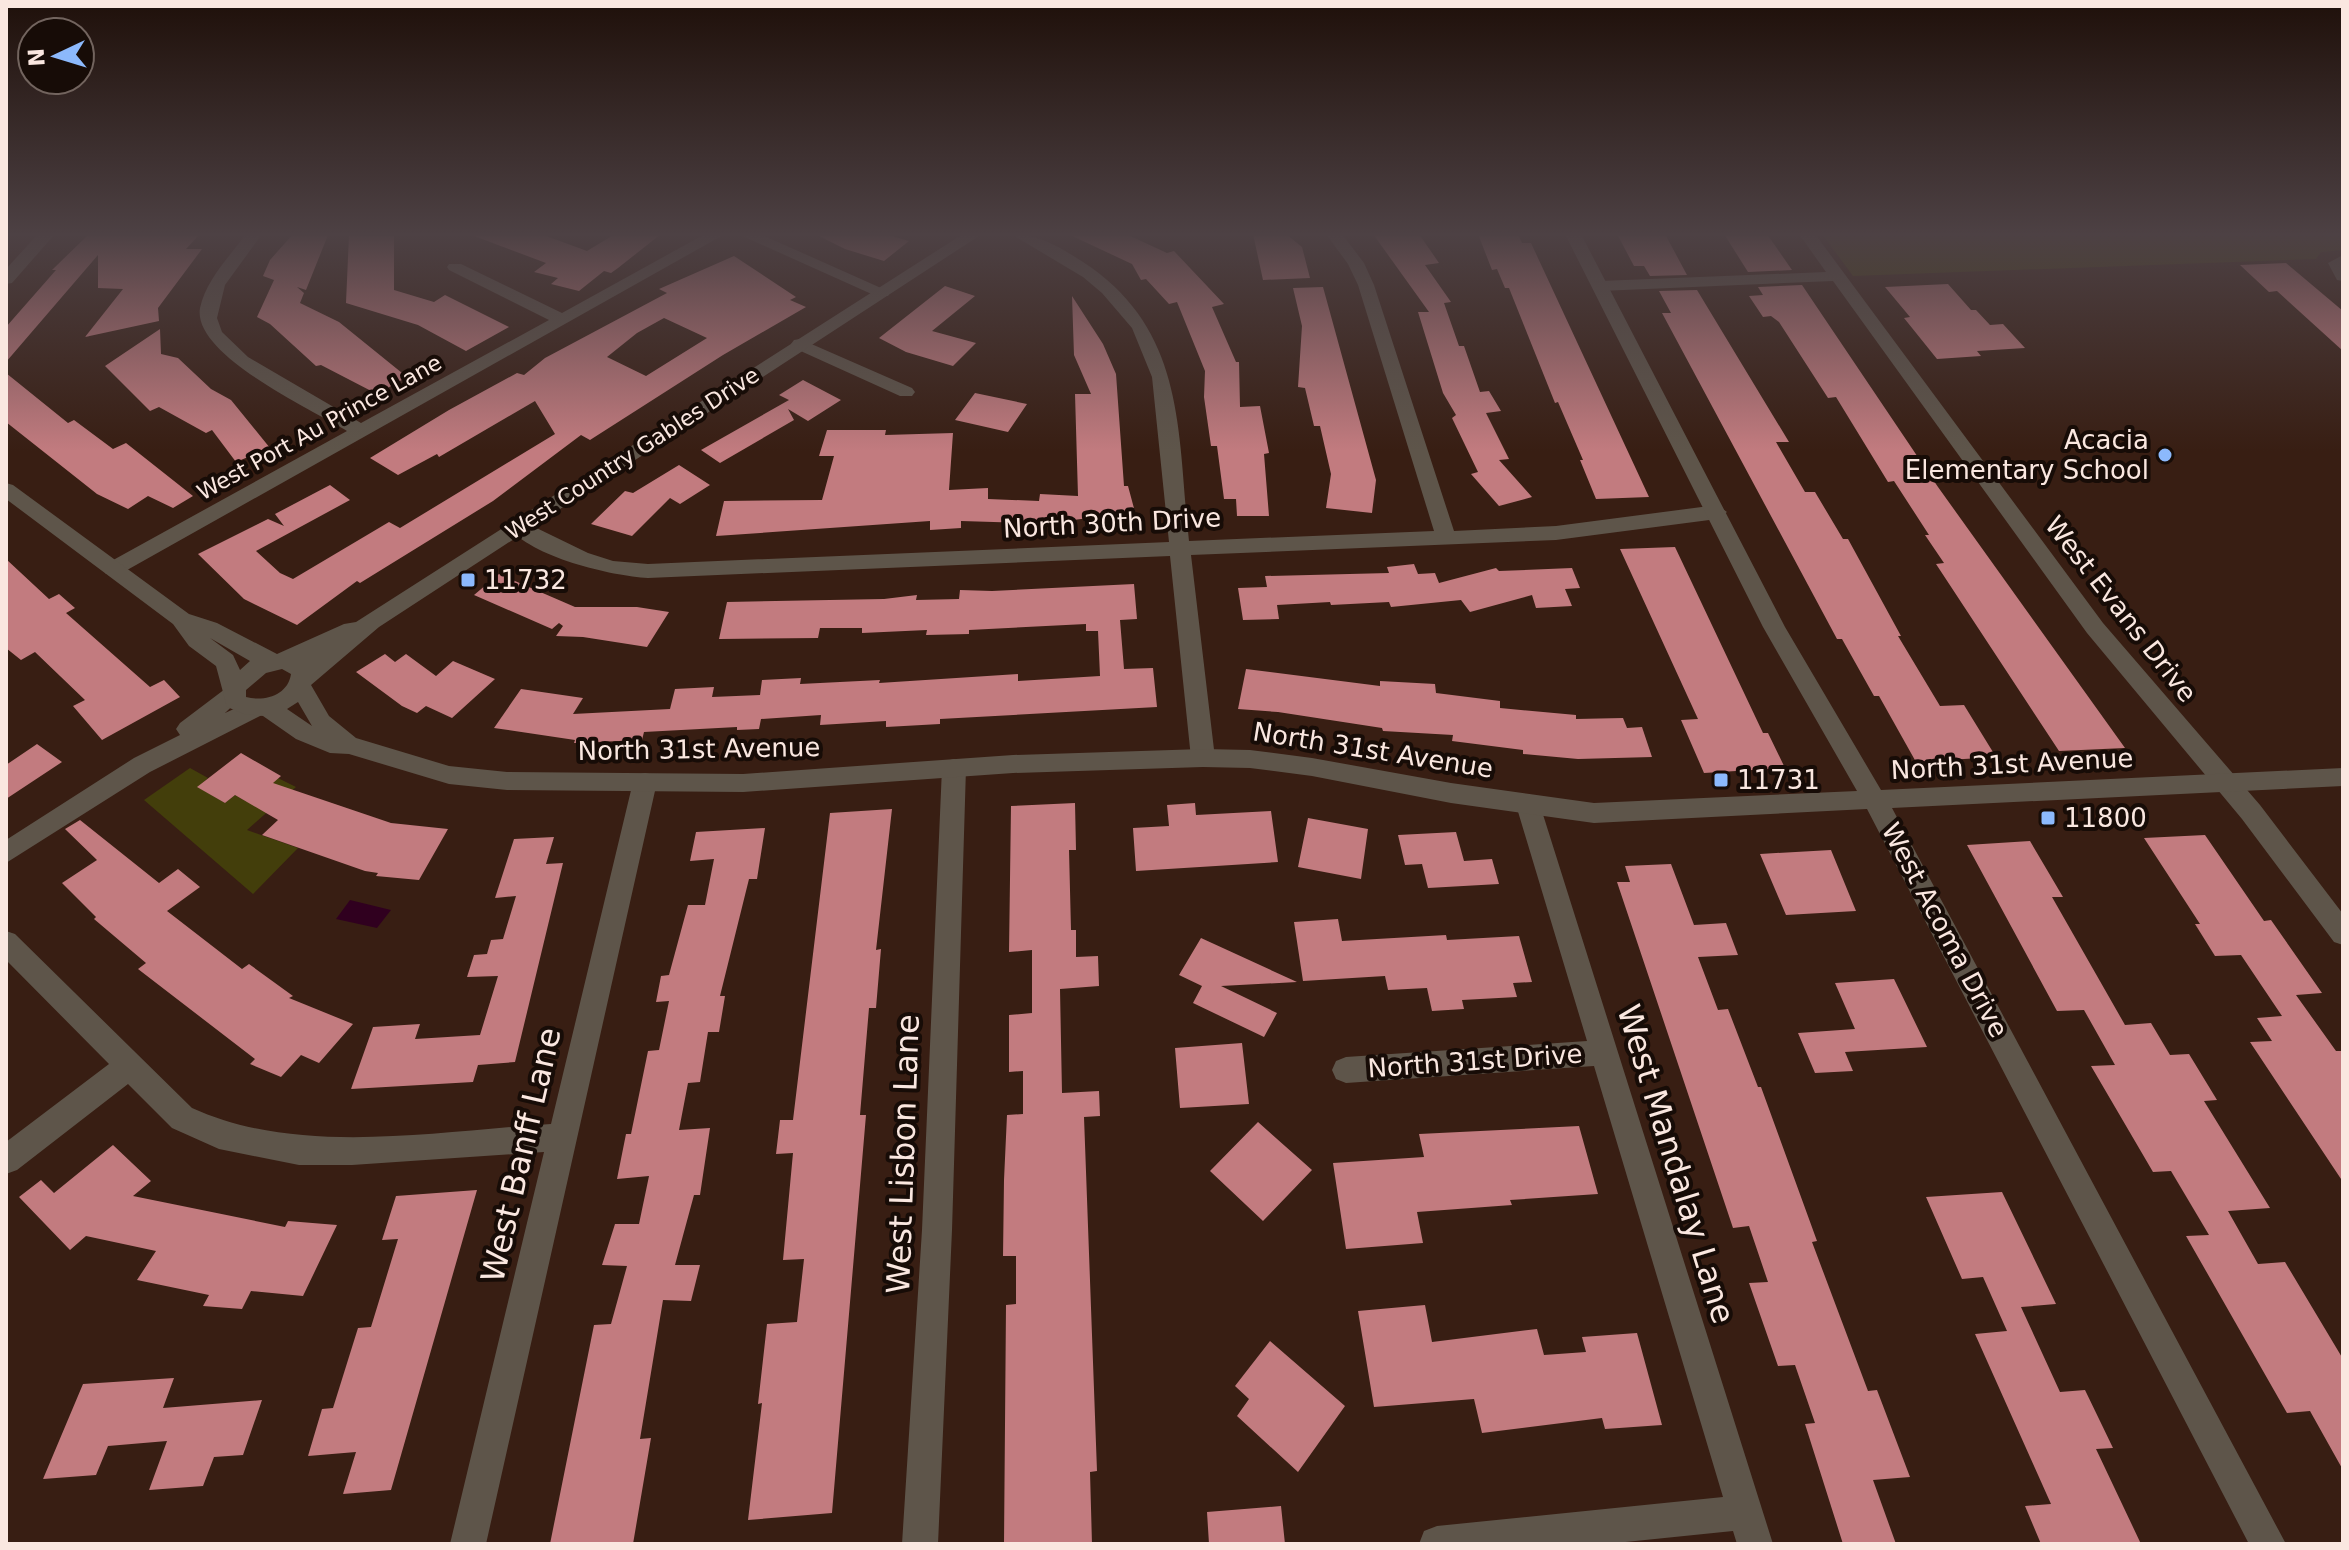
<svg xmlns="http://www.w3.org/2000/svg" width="2349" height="1550" viewBox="0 0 2349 1550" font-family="'DejaVu Sans',sans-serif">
	<rect width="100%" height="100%" fill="#381e13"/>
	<path fill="#433e0b" d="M1822,234H2343V250L2321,252L2316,259L1853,276Z
		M190,768L208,778L198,787L225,803L235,795L247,802L278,778L296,787L247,830L298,848L253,894L144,800Z"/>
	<path fill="#30001f" d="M350,900L391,910L377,928L336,919Z"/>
	<path fill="#c27b7f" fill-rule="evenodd" d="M89,234H200L186,249H202L158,308L159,321L85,337L123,289L98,288V255L6,362V327L56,270H52Z
		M293,234L328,235L306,290L297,287L304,293L300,303L339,322L407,377L377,394L321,365L316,366L270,324L257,317L274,280L263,276L270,260Z
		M475,234H541L587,251L615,234H661L618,268L611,273L604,271L579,291L551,284L558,278L534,272L546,263L474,236Z
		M815,234H885L909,241L884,261L845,249Z
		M1068,234H1126L1167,253L1174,251L1224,304L1212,307L1236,362H1239L1240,407L1260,406L1269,453L1264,454L1269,516H1237L1236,499H1224L1217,446H1211L1204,397L1205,371L1177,302L1169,304L1146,279L1141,280L1132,264Z
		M1253,234H1286L1302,247L1310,278L1263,280Z
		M1373,234H1419L1439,263L1425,265L1451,302L1444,303L1459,346H1464L1480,392L1489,391L1501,411L1486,413L1509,459L1499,460L1532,497L1499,506L1471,474L1478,472L1452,418L1456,415L1443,393L1418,312H1429Z
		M1478,234H1518L1522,243H1531L1649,497L1596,499L1580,460H1583L1558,402L1555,403L1509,288H1505L1497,269L1492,270Z
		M1617,234H1665L1687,275L1650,276L1644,266H1634Z
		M1724,234H1767L1792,270L1748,272Z
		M349,235L394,236V290L434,302L445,295L509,327L466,351L418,325L346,303Z
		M734,256L796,297L790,300L806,307L723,355L590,440L581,435L493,501L360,583L357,581L297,625L244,599L198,554L268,519L284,526L275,514L330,485L350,500L256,551L280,573L293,579L389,522L400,528L555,434L535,401L439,457L437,454L398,475L370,458L449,410L517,373L524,375L545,358L667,293L659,289ZM664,318L707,338L646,376L607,357L637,333Z
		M2286,263L2343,311V351L2277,291L2269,292L2240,265Z
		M1948,284L1971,310H1976L1990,325L2003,324L2025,348L1977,351L1981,356L1937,359L1904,318L1910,317L1885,287Z
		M1802,285L1938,487L2125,748L2059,751L1936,564L1944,563L1925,535H1929L1894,481L1888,482L1836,397L1828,398L1779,322L1771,316L1763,317L1749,296L1763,295L1758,287Z
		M945,286L975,296L932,331L976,343L953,366L906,352L879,338Z
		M1323,287L1376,480L1372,513L1326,508L1331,474L1320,426H1314L1305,388L1298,387L1302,326L1293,288Z
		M1697,290L1789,442H1776L1805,492H1815L1843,539H1848L1901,636H1898L1940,706L1964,705L1996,757L1916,762L1879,696H1874L1842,639H1837L1662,313H1671L1659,291Z
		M1072,296L1103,344L1116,374L1124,486H1128L1135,512L1058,522V524L961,521V528L930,530V521L716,536L724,501L822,500L834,456H819L827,430H886L885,435L953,433L949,490L988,488V499L1039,501L1040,494L1078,496L1075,394H1091L1074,355Z
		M160,329L161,354L178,358L211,389L231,400L270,448L236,462L212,430L206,433L159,407L150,411L105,366Z
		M6,373L68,423L74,420L113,449L126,443L193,496L173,508L148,496L128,509L97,494L6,422Z
		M803,380L841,400L808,421L788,409L794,420L720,463L701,450L789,400L779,395Z
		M975,393L1027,404L1008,432L955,420Z
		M679,465L710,485L680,504L670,498L632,536L591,524L625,491L633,493Z
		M1675,547L1763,733H1768L1785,768L1704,773L1681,720L1698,719L1620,549Z
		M6,559L49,599L59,594L75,608L66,613L150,687L164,680L180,697L102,740L73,706L85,700L35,652L21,660L6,648Z
		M1414,564L1418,574L1435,573L1439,583L1496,568L1499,571L1572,568L1580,588L1565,589L1572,606L1536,608L1532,595L1470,612L1461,600L1391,607L1389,602L1331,605L1330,602L1277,605L1279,619L1243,620L1238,588L1267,587L1265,576L1389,573L1387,567Z
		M499,574L575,607H637L669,612L647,647L583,637L556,636L563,626L559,623L552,629L474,595Z
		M1134,584L1137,619L1120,620L1124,669L1153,668L1157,707L940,719V724L886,727V721L820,725L821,715L761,719L759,729L737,730V727L644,732L642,740L574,743L575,740L494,728L521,689L583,698L573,714L670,709L675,689L714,687L712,697L760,695L762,680L801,678L800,684L880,680L879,683L1018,674V681L1100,676L1098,631H1086V624L969,630V634L926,635L927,630L862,633V628H820L818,638L719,639L727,602L884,599L917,595L916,600L959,599L960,590L992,591Z
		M385,654L395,662L406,654L436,676L453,661L495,679L452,718L426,706L417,713L402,706L356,672Z
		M1246,669L1380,686V681L1435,684L1436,693L1500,701V708L1576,715V719L1623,718L1627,728L1642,727L1652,757L1578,759L1523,754V750L1452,741L1453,735L1383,731L1382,728L1278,712L1238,709Z
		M37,744L62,762L6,799V765Z
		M241,753L281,776L273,783L391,823L448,829L419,880L376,876L378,873L365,871L262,835L278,820L235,795L225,803L197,787Z
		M1075,803L1076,850H1069L1071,930H1076V957L1098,956L1099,986L1060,989L1062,1093L1099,1091L1100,1116L1084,1117L1097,1471L1090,1472L1092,1544H1004L1006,1305L1016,1304V1256H1003L1004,1180L1007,1115L1023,1114V1071L1009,1072V1015L1032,1013V950L1009,952L1011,806Z
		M1195,803L1196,815L1271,811L1278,862L1136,871L1133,828L1169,826L1167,805Z
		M892,809L876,950L881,949L876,1008H869L860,1115H866L832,1513L748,1520L762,1403L758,1404L767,1324L797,1322L804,1259L783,1260L793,1153L776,1154L780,1120H793L830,813Z
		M1308,818L1368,829L1361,879L1298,867Z
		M80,820L159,883L178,869L200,887L167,911L242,969L249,964L293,996L289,998L353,1024L319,1063L301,1055L281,1077L250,1064L255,1059L138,969L146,963L94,919L96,917L62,883L97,860L65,829Z
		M765,828L757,879H749L720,996H725L719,1032H708L700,1082L688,1083L679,1130L710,1128L700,1195H694L675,1265H700L691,1301L663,1300L640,1439L651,1438L633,1544H550L594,1325L611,1324L627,1266L602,1265L615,1224H639L649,1176L617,1179L626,1134H631L648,1051L659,1050L669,1001L656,1002L661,976L669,975L688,905H705L714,859L690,861L696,832Z
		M1456,832L1464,861L1492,859L1499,884L1428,888L1422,864L1405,865L1398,835Z
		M2205,835L2264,921L2271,920L2322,993L2296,995L2336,1051H2343V1182L2250,1042L2272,1041L2257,1018L2282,1016L2241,955L2215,956L2195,924H2200L2144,838Z
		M554,837L546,864L563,863L515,1062L478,1065L473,1082L351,1089L373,1027L420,1024L415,1039L480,1035L498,976L467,977L474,955L487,954L491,940L503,939L516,896L495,898L514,839Z
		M2030,841L2063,897H2052L2125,1025L2151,1023L2170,1055L2189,1054L2217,1100L2204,1101L2270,1208L2228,1211L2258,1264L2285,1262L2343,1359V1470L2310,1411L2287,1413L2186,1236L2209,1235L2171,1171L2153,1172L2091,1066L2115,1065L2084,1010L2057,1011L1967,845Z
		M1831,850L1856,911L1786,915L1760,854Z
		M1671,864L1694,925L1726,923L1738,955L1698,957L1718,1010L1728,1009L1758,1087H1761L1817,1241L1812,1242L1868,1391L1877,1390L1910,1477L1873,1480L1896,1544H1843L1805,1424L1815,1423L1795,1365L1778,1366L1749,1283L1768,1282L1749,1226L1733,1228L1617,882H1630L1625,866Z
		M1338,919L1342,941L1446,935L1447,940L1519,936L1532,982L1513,983L1517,997L1462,1000L1464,1009L1432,1011L1427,988L1388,990L1385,976L1303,981L1294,922Z
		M1201,938L1297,982L1221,986L1277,1013L1264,1037L1193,1003L1202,986L1179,975Z
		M1894,979L1927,1047L1845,1052L1853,1071L1815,1073L1798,1033L1855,1029L1835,983Z
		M1242,1043L1249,1104L1180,1108L1175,1048Z
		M1258,1122L1312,1170L1263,1221L1210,1171Z
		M1579,1126L1598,1194L1510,1200L1512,1205L1417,1212L1423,1243L1346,1249L1333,1163L1424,1157L1419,1134Z
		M113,1145L151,1181L133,1196L285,1227L288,1221L337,1225L303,1296L251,1291L242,1309L203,1306L209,1295L137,1280L156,1251L86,1236L70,1250L19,1197L41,1180L54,1193Z
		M477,1190L391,1490L343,1494L356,1452L308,1456L322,1409L333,1408L358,1328L371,1327L398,1239L382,1240L396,1196Z
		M2002,1192L2056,1304L2021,1307L2060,1392L2085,1390L2113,1448L2096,1449L2141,1544H2041L2025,1506L2051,1504L1975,1334L2007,1331L1983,1277L1962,1279L1926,1197Z
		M1425,1305L1432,1342L1537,1329L1544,1355L1586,1352L1582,1337L1637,1333L1662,1425L1605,1429L1602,1418L1482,1433L1474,1399L1374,1407L1358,1311Z
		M1270,1341L1345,1406L1298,1472L1237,1416L1249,1399L1235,1386Z
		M174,1378L163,1408L262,1400L243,1455L214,1457L203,1486L149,1490L167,1441L108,1446L96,1475L43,1479L83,1384Z
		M1281,1506L1285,1544H1209L1207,1512Z"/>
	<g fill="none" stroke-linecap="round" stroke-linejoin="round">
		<path fill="#5e554a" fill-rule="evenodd" d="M38,234H55L12,283L6,284V269Z
			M246,234H262L225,285L217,318L222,332L248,357L361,423L549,320L449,270L447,267L449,264H461L562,313L705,234H725L120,574H106L103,569L106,564L347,431C313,410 192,355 200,308C206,280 230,256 246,234Z
			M738,234H760L890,292L888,296H876Z
			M1011,234C1039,234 1060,247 1083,262C1187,330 1177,432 1189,541L1434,531L1358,285L1348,264L1326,234H1342L1364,263L1374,285L1454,531L1556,526L1717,505L1727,512L1717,519L1556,540L1191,555L1215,758L1211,764L1203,767L1195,764L1191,758L1170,556L648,578C612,576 530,557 508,526L518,519L588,553L613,561L648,564L1169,542L1152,377L1132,328L1102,293L1083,277Z
			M1799,234H1815L2103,623L2260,805L2343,914V945L2334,942L2242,819L2087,633L1833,281L1600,291L1592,286L1600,281L1826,272Z
			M2343,255V281L2337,280L2328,263Z
			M800,339L912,388L915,392L912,396H900L794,348L791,344L794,340Z
			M233,687L241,689L244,695L225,713L256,699L264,702L268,708L264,714L150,772L6,863V840L134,758L180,735L176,729L180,723L225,689Z
			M954,759L962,761L966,768L952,1230L938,1544H902L922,1230L942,768L946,761Z
			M645,773L654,775L657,782L486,1544H450L544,1152L352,1165H299L219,1149L172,1128L128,1084L17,1170L6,1174V1142L109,1064L6,960V931L15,934L192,1108C299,1157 437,1131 551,1124L633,782L636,775Z
			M1528,795L1537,798L1540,805L1773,1544H1737L1733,1531L1606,1544H1419L1424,1531L1437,1526L1723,1497L1594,1066L1346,1083L1336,1079L1332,1070L1336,1061L1346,1057L1587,1041L1516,805L1519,798Z"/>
		<path fill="#5e554a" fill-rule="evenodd" d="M963,234H982L379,627L311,685L329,716L356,738L449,766L507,772L743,774L1013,755L1203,749L1250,750L1312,758L1451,783L1594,803L1857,791L1763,627L1565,234H1581L1785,627L1881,790L2343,768V786L1892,808L2286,1544H2249L1867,809L1594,823L1451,803L1312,776L1250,768L1203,767L1013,773L743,792L507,790L449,784L349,754L330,753L296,739L263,716L244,714L227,707L216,666L189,646L173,624L6,499V483L13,485L189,614L217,623L277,654L344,624L356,622ZM210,638L250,661L240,670L233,655ZM282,669L291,674C288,695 265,702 246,697V690L266,673ZM298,702L312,726L287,709Z"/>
	</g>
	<linearGradient id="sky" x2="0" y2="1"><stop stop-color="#1f100a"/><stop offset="0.52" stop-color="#4d4144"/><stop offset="1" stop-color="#4d4144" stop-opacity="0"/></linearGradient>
	<rect width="2349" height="451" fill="url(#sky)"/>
	<g fill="#8cb9fc" stroke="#170c07" stroke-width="3">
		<circle cx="2165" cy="455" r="8"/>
		<rect x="460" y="572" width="16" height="16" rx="4"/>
		<rect x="1713" y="772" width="16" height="16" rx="4"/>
		<rect x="2040" y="810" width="16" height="16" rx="4"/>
	</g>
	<g text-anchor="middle" stroke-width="8" stroke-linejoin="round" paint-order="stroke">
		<g font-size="22" fill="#fae7e0" stroke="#170c07">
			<text transform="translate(319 427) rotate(-29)" y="8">West Port Au Prince Lane</text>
			<text transform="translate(632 453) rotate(-33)" y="8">West Country Gables Drive</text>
		</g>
		<g font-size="26" fill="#fae7e0" stroke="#170c07" text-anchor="start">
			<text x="2149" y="449" text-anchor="end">Acacia<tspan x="2149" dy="30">Elementary School</tspan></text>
			<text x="484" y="589">11732</text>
			<text x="1737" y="789">11731</text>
			<text x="2064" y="827">11800</text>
		</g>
		<g font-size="26" fill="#fae7e0" stroke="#170c07">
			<text transform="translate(1112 523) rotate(-3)" y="9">North 30th Drive</text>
			<text transform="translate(2121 609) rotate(52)" y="9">West Evans Drive</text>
			<text transform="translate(699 749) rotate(-1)" y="9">North 31st Avenue</text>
			<text transform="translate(1373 750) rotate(9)" y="9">North 31st Avenue</text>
			<text transform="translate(2012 764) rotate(-3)" y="9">North 31st Avenue</text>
			<text transform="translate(1945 930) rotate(62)" y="9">West Acoma Drive</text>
			<text transform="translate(1475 1061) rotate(-4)" y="9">North 31st Drive</text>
		</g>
		<g font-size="32" fill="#fae7e0" stroke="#170c07">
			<text transform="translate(903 1154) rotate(-88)" y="11">West Lisbon Lane</text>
			<text transform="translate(521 1155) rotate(-77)" y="11">West Banff Lane</text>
			<text transform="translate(1676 1164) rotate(73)" y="11">West Mandalay Lane</text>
		</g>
	</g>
	<rect width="2349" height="1550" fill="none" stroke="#fae7e0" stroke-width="16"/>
	<g transform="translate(56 56) rotate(266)"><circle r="38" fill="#170c07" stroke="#72645e" stroke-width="2"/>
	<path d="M0-6L14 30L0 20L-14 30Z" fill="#8cb9fc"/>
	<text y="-12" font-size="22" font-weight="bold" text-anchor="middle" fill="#fae7e0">N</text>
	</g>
</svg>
